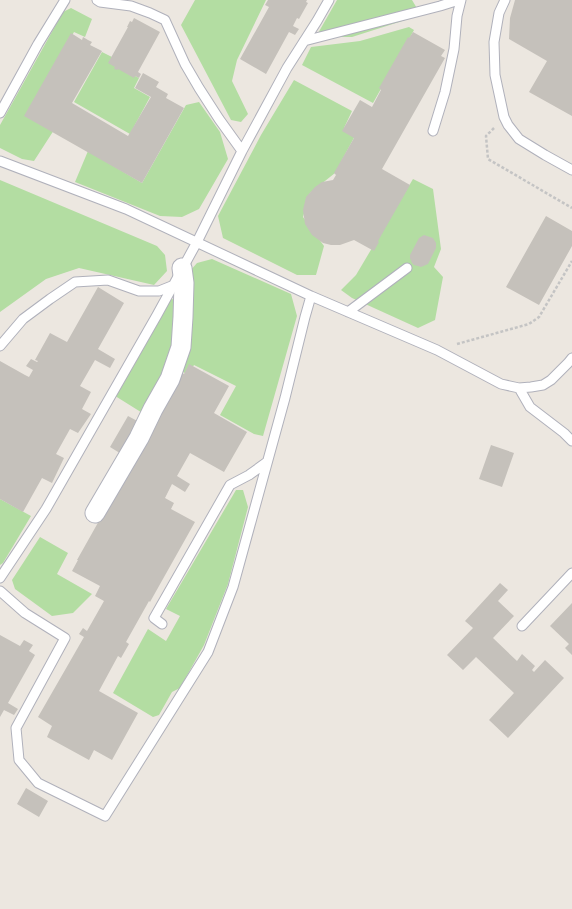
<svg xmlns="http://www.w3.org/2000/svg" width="572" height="909" viewBox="0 0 572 909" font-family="Cabin,sans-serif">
	<rect width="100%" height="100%" fill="#ece7e0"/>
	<path fill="#b3dda2" d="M195,0H266L237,60L232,81L248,114L241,122L231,120L181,25Z
		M337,0H412L421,15L352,37H332L317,35Z
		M71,8L92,19L85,37L74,32L27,113L54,130L34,161L22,159L0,148V125L63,12Z
		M409,27L414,30L373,103L302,65L311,47L360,41Z
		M102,52L112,57L109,62L139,78L134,88L150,97L130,134L74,102Z
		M294,80L352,111L344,128L356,134L335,173L310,193L303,217L324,246L316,275H297L223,238L218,216L261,135Z
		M199,102L220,132L228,159L199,209L182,217L160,216L75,182L88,151L142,183L186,105Z
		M413,179L433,189L441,249L434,267L443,277L435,320L418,328L352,298L341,290L356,275Z
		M0,180L157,246L165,255L167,271L154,285L79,268L46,279L0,312Z
		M212,259L291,294L297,316L263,436L254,434L220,415L236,386L194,365L188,375L180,370L190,271L197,263Z
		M184,298L181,347L144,414L112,394L165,300Z
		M236,490H243L248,507L228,584L204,645L180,688L172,692L159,715L153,717L113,693L148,629L166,641L180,616L166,609Z
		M0,499L31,516L3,563L0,565Z
		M40,537L68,553L57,574L92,594L73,613L52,616L15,589L12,580Z"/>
	<path fill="#c5c1bb" d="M268,0H307L306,2L308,3L299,19L297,18L293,26L299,29L295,35L289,32L266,74L240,59L269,7L265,5Z
		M515,0H572V116L529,92L547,61L509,39L510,18Z
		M134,18L160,32L138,72L141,74L139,78L135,76L134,78L118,69V70L114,69L115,67L108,63L128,27H127L130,21L132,22Z
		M413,32L445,50L441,56L445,58L382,169L410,185L378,241L379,242L374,251L354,240L340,245H331L323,243L312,235L305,224L303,210L306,197L315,187L322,182L333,180L336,175L334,173L354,138L342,131L360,100L372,107L381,90L379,88L408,37L409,38Z
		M71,33L82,40L83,37L88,40L92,42L90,45L102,51L72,103L128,136L151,97L135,88L143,73L159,82L156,87L168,94L166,98L184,108L142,183L24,116Z
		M546,216L572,231V246L539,305L506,287Z
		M424,235L433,238L436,243V248L428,264L421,267L418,266L414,265L412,263L410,258V255L419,238Z
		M98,287L124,303L98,349L115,359L110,368L95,360L80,386L91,392L82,409L91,414L78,433L70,429L56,454L64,458L52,483L42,478L23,512L0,499V361L25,375L29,377L33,370L26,366L31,359L37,362L38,361L35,360L50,333L67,342Z
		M189,364L229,386L214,413L247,432L224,472L190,453L177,476L190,484L185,492L172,484L165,498L174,503L171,509L195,522L150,602L149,601L126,642L129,644L121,658L118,656L99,691L138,713L112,760L94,750L89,760L47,737L52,726L38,717L84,637L79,634L83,628L87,631L104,601L95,596L100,586L72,571L78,560H77L172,391L174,392L180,381L178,380L182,373L184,374Z
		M128,416L141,423L123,455L110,447Z
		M491,445L514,453L502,487L479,479Z
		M500,583L508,590L498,601L514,616L493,638L517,661L522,654L535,666L532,670L534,672L545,660L564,678L508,738L489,720L514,693L476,657L463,670L447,655L473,628L465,621Z
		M572,603V655L565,648L569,644L550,626Z
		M0,635L20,646L24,640L33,645L29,651L35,655L8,703L18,709L14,715L4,710L0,717Z
		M26,788L48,801L39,817L17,804Z"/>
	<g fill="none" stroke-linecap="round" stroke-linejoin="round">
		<defs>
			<path id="service" d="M97,0L100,2L131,6L150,13L165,20L185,64L199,88L219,119L242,151
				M505,0L499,13L494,42L495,75L504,117L508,125L519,139L545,155L572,170
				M304,41L440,6L459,0
				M0,113L38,44L65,0
				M433,131L445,92L454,49L457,16L461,0
				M0,161L126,209L311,296L437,350L501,384L519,388L531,387L543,385L551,380L568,363L572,358
				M348,312L407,268
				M0,346L23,319L50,299L75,282L108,280L139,291H159L174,285
				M519,388L530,407L564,433L572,441
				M0,578L46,509L157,315L197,242L242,151L287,68L317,21L329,0
				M0,591L25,613L65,638L16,728L19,760L38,783L105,816L208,652L233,587L285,398L305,317L311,296
				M162,624L154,618L230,485L249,475L267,462
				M522,626L572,573"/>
			<path id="minor" d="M95,513L139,438L153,409L170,379L181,347L183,317L184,283L182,268"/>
		</defs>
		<use href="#service" stroke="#b0b1bb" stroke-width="11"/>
		<use href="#minor" stroke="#b0b1bb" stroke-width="21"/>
		<path stroke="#c4c4c4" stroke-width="2.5" stroke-dasharray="3 2" stroke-linecap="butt" d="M494,128L486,136L488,159L572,208
			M457,344L529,324L539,317L572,261"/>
		<use href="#service" stroke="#fff" stroke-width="9"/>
		<use href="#minor" stroke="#fff" stroke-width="19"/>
	</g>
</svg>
